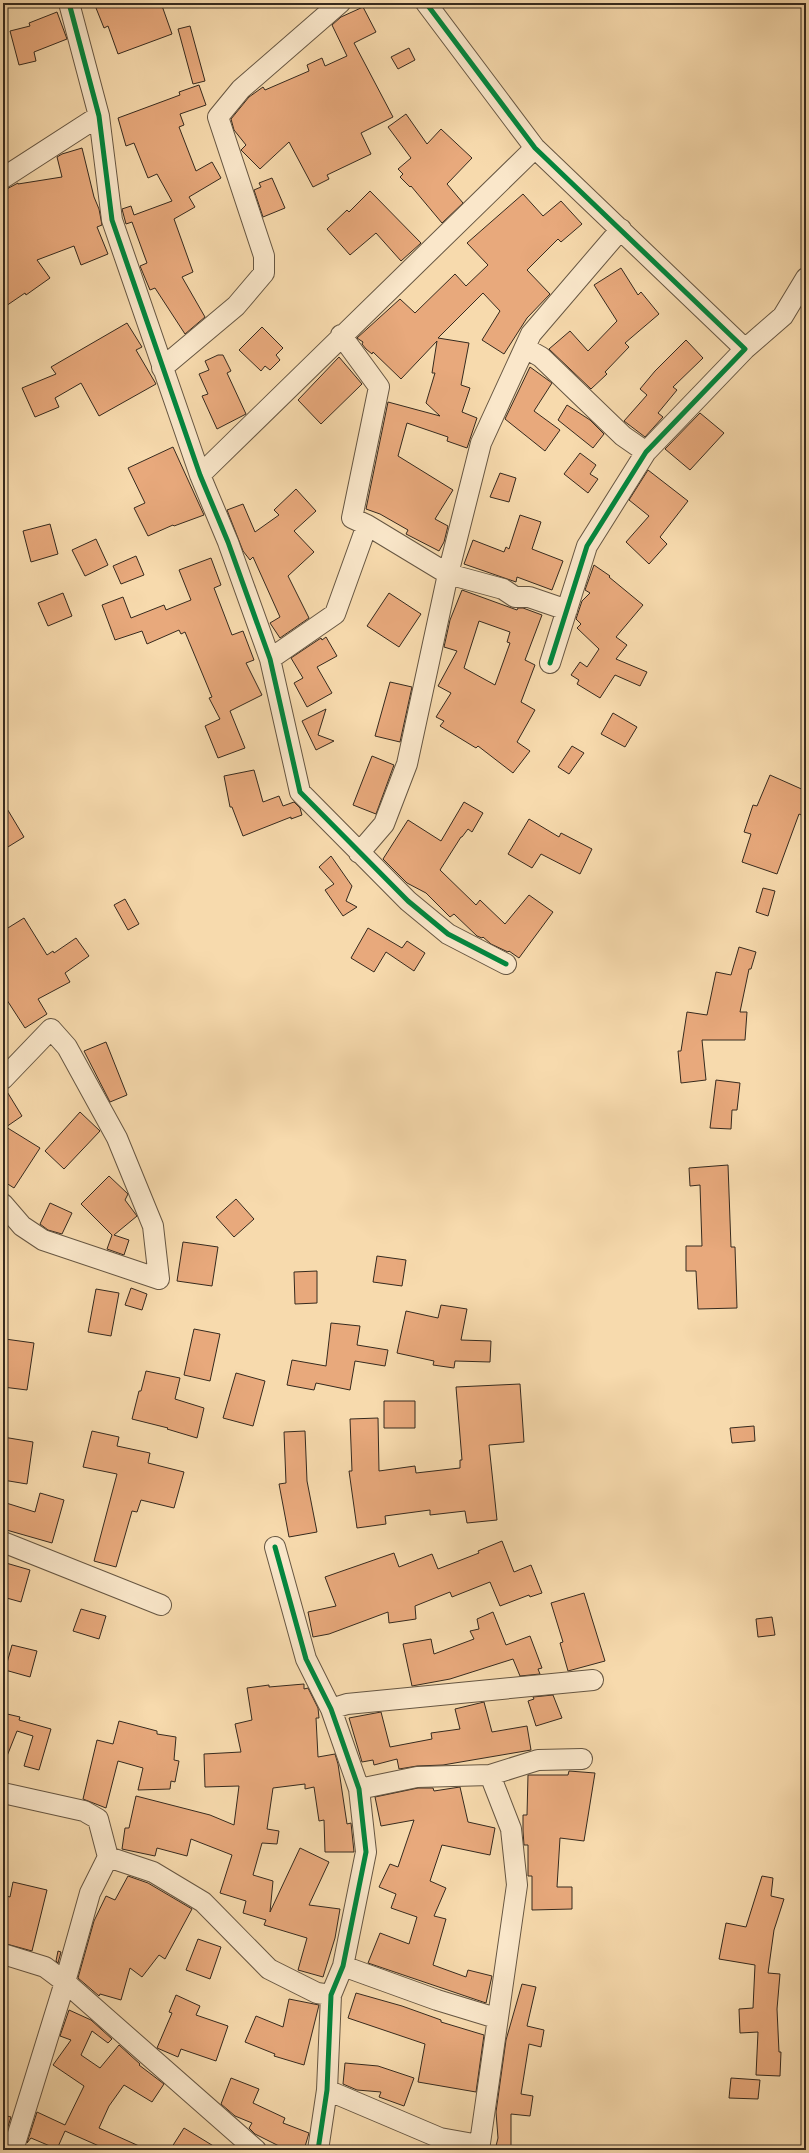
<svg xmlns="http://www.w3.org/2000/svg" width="809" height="2153" viewBox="0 0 809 2153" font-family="'Sorts Mill Goudy',serif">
	<rect width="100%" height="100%" fill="#f7daad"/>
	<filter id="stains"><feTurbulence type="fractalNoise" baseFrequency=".005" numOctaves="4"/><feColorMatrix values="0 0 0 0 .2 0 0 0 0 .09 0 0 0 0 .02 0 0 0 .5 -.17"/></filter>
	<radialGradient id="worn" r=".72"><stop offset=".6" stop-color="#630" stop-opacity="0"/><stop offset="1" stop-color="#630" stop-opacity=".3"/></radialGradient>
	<path fill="#e8a97c" stroke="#362a1e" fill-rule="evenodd" d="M94,3H161L172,34L118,54L108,26L104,28Z
		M363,7L376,32L354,43L393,117L361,133L371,154L327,175L329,179L313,187L289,142L260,169L241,150L246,145L234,130L231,119L249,97L263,87L265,90L309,71L307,65L322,58L325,66L347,56L332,25L341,17Z
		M57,12L67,39L34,52L36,61L19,65L10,31L30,26L29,23Z
		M190,26L205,81L193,84L178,29Z
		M409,48L415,60L398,69L391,57Z
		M199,85L206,105L180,114L184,125L179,127L196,171L212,162L221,178L189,197L195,207L174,219L193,272L182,277L205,317L185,334L155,288L150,290L140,266L147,263L132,222L126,224L122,209L131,206L134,215L172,201L157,174L148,178L134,143L126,146L118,118L180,95L179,92Z
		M406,114L427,144L441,129L472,158L447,184L463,203L442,223L411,186L410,187L400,177L403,174L398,169L411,158L388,127Z
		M82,148L94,197L99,209L102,225L97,227L108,254L81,265L74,246L37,260L50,278L26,295L25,293L3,308V191L18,183V184L62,177L57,157L62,154Z
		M272,178L285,208L263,217L254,190L261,187L259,183Z
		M370,191L421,243L401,261L376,233L350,255L327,229L347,210L349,212Z
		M523,194L543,216L561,201L582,224L561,242L558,239L527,270L550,294L527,318L504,354L482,340L500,311L483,293L438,338L469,343L461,385L470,388L462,412L477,418L467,448L447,441L448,437L407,423L398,456L453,490L435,519L448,526L444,542L439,551L406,534L408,530L380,514L366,509L388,402L440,416L426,403L435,373H432L437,341L401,379L373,352L372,354L366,349L362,344L363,342L357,338L400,299L415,313L455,274L466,286L488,265L467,243Z
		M621,268L638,295L641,292L659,314L625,343L629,347L605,372L607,374L591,389L549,349L570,331L588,351L617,321L594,285Z
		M127,323L142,347L136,350L156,384L99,416L81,383L55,398L59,407L35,417L22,388L56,374L51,367Z
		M262,327L283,348L276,355L280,360L270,370L265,366L261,371L239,350Z
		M686,340L703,358L673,387L677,390L658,413L663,417L645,437L624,421L647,395L640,389L655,371Z
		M218,355H223L231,371L227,373L246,414L217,429L202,396L208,394L199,374L209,370L205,361Z
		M339,357L362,384L321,424L298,400Z
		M530,367L552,383L534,411L560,430L545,451L505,419Z
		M567,405L590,420L604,434L593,448L558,420Z
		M700,413L724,433L690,470L665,449Z
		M173,447L204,515L174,526L173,525L148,536L134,508L145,503L128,468Z
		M580,453L596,465L590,474L598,479L588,493L564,474Z
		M648,470L688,501L660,537L667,544L649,564L626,542L649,516L629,500Z
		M500,473L516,478L509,502L490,497Z
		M296,489L316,511L294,531L314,552L288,576L309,618L280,638L270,623L280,617L253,557L250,560L243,551L227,510L243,504L255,532L279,515L274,510Z
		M520,515L541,522L532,549L563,561L552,590L517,577L516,582L464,564L473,540L504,552L506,547L509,549Z
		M50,524L58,554L31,562L23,531Z
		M96,539L108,565L85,576L72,550Z
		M136,556L144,575L121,584L113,566Z
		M211,558L221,585L214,588L232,635L243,631L254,660L246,663L262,695L230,711L245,748L218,758L205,726L220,719L209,698L212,697L185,632L181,634L179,630L147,644L142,631L115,640L102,605L123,597L131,618L164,605L166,610L191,600L179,570Z
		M594,565L610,576L609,577L643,605L616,637L627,645L616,659L647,672L640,686L615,675L600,698L577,684L579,680L571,675L580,662L587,667L599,649L577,628L581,624L576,619L582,601L590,593L585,590Z
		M462,590L517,610L518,608H523L542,615L525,660L535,665L521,702L535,710L517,742L530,751L513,773L478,746L476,748L440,726L444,721L436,717L451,693L438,686L457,651L444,647L450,620ZM479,621L510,632L507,642L510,643L495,685L464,668Z
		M63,593L72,616L48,626L38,603Z
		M389,593L421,614L399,647L367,626Z
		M326,637L337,656L317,667L332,693L307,707L294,683L303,678L291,658L321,638L322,640Z
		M390,682L412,687L400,742L375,736Z
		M326,709L318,735L334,741L316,750L302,721Z
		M613,713L637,727L625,747L601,734Z
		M572,746L584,753L569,774L558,767Z
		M372,756L394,765L376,814L353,805Z
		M254,770L263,802L279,796L283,806L294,802L300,808L302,815L291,819V817L243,836L232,807H230L224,776Z
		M770,775L806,791V817L799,814L777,874L742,862L751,834L744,832L753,805L757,806Z
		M3,802L24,837L3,850Z
		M464,802L483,813L472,832L468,829L462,837H461L440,870L476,905L480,900L505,924L529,895L553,912L519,958L509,951L508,952L491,944L483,937L482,938L477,936L454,914L450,917L426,893L407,883L383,859L408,820L441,841Z
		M529,819L559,837L561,833L592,849L580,874L541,854L532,868L508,854Z
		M331,856L352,886L346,901L357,907L343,916L325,890L334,884L319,867Z
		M763,888L775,891L768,916L756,912Z
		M125,899L139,924L128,930L114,905Z
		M24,918L47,955L53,951L54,953L76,938L89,956L65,973L70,982L38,999L47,1014L25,1028L3,994V931Z
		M368,928L402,948L407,941L425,953L414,971L386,952L374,972L351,958Z
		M739,947L756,952L751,969H749L740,1012H747L745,1040H702L706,1080L681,1083L678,1051H681L687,1012L707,1015L716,972L731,975Z
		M106,1042L127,1095L110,1102L84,1051Z
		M716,1080L740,1083L737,1110H732L731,1129L710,1128Z
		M3,1090H6L22,1116L6,1127L40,1148L14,1188L3,1181Z
		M80,1112L100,1131L64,1169L45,1151Z
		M728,1165L731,1247H735L737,1308L698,1309L696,1271H686V1246H702L700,1185L690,1186L689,1168Z
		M109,1176L128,1194L125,1200L137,1216L114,1235L129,1240L124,1255L107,1249L112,1235L81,1204Z
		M236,1199L254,1219L234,1237L216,1217Z
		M50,1203L72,1213L62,1234L48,1230L40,1224Z
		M183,1242L218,1247L212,1286L177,1281Z
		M377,1256L406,1260L402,1286L373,1282Z
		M317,1271V1303L295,1304L294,1272Z
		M131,1288L147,1294L142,1310L125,1305Z
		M96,1289L119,1293L111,1336L88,1332Z
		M441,1305L467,1309L461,1340L491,1341L490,1362L455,1361L454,1368L433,1365L434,1361L397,1353L406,1311L438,1318Z
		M331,1323L360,1326L357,1345L388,1350L385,1366L355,1361L350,1390L316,1383L314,1390L287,1385L292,1360L326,1366Z
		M194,1329L220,1334L210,1381L184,1375Z
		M5,1339L34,1343L27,1390L3,1387Z
		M146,1371L180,1378L175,1399L204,1408L197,1438L167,1429L168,1428L132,1419L139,1391H141Z
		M236,1373L265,1381L253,1426L223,1418Z
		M520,1384L524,1442L489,1445L497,1520L467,1523L465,1511L430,1515V1510L385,1516L386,1524L357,1528L349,1471H352L350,1419L378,1418L379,1471L415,1466L416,1473L460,1468V1460H462L456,1387Z
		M384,1401H415V1428H384Z
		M754,1426L755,1441L732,1443L730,1428Z
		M92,1431L119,1437L117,1446L150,1453L148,1463L184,1472L174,1508L141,1500L137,1512L132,1511L116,1567L94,1561L117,1474L83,1467Z
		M305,1431L307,1481L317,1532L289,1537L279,1484L286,1483L284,1432Z
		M3,1437L33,1442L27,1484L3,1480Z
		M40,1493L64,1500L52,1543L3,1529V1502L35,1512Z
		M502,1541L514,1572L531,1565L542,1593L530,1597L529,1595L500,1606L490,1582L452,1597L450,1592L415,1606L416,1619L389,1623L388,1612L329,1634L313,1637L308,1612L336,1606L325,1577L394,1553L399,1567L432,1554L438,1569L479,1553L478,1551Z
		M6,1563L30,1570L21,1602L3,1597V1574Z
		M584,1593L605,1661L568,1671L560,1643L563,1642L551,1603Z
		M81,1609L106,1616L99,1639L73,1631Z
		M493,1612L506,1645L530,1636L542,1668L538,1669L540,1674L520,1676L513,1659L450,1679L412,1686L403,1644L431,1639L434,1654L474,1639L470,1631L479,1629L477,1619Z
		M772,1617L775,1635L758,1637L756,1619Z
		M12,1645L37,1651L30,1677L5,1670Z
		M304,1684V1689L308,1688L318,1708L319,1718H316L318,1757L335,1754L338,1764L347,1824L351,1823L354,1852H325L324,1820L319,1821L314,1787L305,1789V1784L273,1788L267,1829L279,1831L277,1844L262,1843L253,1875L273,1881L270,1912L300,1848L329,1862L309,1905L340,1909L335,1938L323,1977L298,1970L307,1938L264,1925L266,1920L243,1913L246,1901L220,1893L232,1855L191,1839L187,1856L157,1848L155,1856L122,1849L125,1828H129L136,1796L210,1815L234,1825L239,1786L205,1787L204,1754L241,1752L235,1724L252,1720L247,1688L269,1685V1687Z
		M553,1695L562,1718L536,1726L528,1701L534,1699L533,1697Z
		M484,1702L492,1732L527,1726L531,1750L443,1765L417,1766L399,1769L397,1759L374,1765L373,1760L362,1762L349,1718L381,1712L390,1747L432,1739L431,1733L460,1729L455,1709Z
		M3,1713L20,1717L19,1720L51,1729L39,1770L24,1766L33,1736L17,1731L3,1766Z
		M119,1721L157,1731V1734L176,1737L174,1760L179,1761L175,1782L171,1781L170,1789L138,1790L143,1768L118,1761L106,1808L83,1799L97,1740L113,1744Z
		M569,1771L595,1773L584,1841L560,1838L557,1887H572V1909L532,1910V1876H528V1845H524L523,1831V1815H527L528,1775H568Z
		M460,1787L468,1822L495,1828L490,1855L442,1845L430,1881L446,1888L434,1916L446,1919L433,1965L466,1977L468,1970L492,1976L486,2003L368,1963L380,1933L409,1944L417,1917L391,1908L396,1894L379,1887L390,1864L398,1867L414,1820L381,1826L375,1797L418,1788H433L434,1791Z
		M128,1876L148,1883L192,1909L165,1959L159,1955L142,1977L130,1968L121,2000L100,1994L99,1996L78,1978L94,1921L106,1896L115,1900Z
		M762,1876L773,1878L771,1896L784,1899L774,1930L768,1973L780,1974L777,2009L779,2052H781L780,2076L756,2075L758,2032L740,2033L739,2009L753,2008L755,1965L719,1959L726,1923L746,1927Z
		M13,1882L47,1890L32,1951L3,1943V1895L10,1897Z
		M198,1939L221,1947L210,1979L186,1970Z
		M58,1951L61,1952L58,1963L56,1961Z
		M522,1984L536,1987L527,2026L544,2030L541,2047L529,2044L521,2094L533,2096L530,2116L511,2114V2150H495L498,2138L496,2112L506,2040Z
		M356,1993L402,2006L441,2020V2022L484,2035L476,2092L418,2082L425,2044L348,2018Z
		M176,1995L200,2006L196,2015L228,2026L216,2061L181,2049L178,2057L157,2048L172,2013L169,2012Z
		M289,1999L319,2005L304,2065L274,2056L275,2054L245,2042L256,2016L283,2027Z
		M69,2010L91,2020L112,2039L108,2043L92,2031L81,2055L100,2068L119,2045L140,2064L139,2065L164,2084L152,2102L124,2085L109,2106L99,2128L148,2150H97L99,2146L65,2131L57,2149L31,2138L27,2143L37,2112L65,2125L84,2086L53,2065L71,2040L60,2036Z
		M345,2063L378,2066L414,2078L404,2106L379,2097L381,2092L357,2090L343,2084Z
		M231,2078L259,2089L253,2103L285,2118L283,2123L309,2133L304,2150H278L279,2146L255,2134L249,2128L252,2123L235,2116L221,2104Z
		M731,2078L760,2080L758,2099L729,2098Z
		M3,2115L11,2117L5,2136L3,2135Z
		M184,2128L220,2150H170Z"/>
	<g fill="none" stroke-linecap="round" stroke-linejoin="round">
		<defs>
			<path id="minor" d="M69,3L99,116L112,220L200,475L228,542L270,659L300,792L408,901L448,934L506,964
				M426,3L535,148L745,349L646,452L587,546L550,663
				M3,178L99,116
				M341,335L379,387L352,518L367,525L448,574L503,589L515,597H529L567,610
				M525,348L541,357L623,436L646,452
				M745,349L783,316L806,278
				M162,368L236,306L264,273V256L218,117L241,89L340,3
				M200,475L535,148
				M270,659L335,614L367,525
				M359,853L384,824L407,764L448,574L481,443L531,334L621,229
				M3,1079L51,1029L67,1047L117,1138L153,1226L159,1279L43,1240L22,1226L3,1204
				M3,1542L161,1605
				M275,1547L306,1659L331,1709L359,1789L366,1852L343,1966L331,1995L327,2090L318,2150
				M331,1709L347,1704L593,1680
				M359,1789L417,1777L490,1775L538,1760L582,1759
				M3,1793L84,1811L98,1819L108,1857L90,1893L65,1982L13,2150
				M108,1857L153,1872L203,1902L269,1969L317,1993L331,1995
				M3,1954L45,1967L65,1982L256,2150
				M343,1966L437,2000L496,2018
				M327,2090L440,2138L479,2145
				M479,2150L517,1885L511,1829L490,1775"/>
		</defs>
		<use href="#minor" stroke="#665642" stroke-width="22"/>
		<use href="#minor" stroke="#fae7ca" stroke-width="20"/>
		<defs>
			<path id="cycleway" d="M69,3L99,116L112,220L200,475L228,542L270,659L300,792L408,901L448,934L506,964
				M426,3L535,148L745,349L646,452L587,546L550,663
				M275,1547L306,1659L331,1709L359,1789L366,1852L343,1966L331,1995L327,2090L318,2150"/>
		</defs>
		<use href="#cycleway" stroke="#fae7ca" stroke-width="8"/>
		<use href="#cycleway" stroke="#00873e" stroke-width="5"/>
	</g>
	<rect width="809" height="2153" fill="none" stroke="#f7daad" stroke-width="16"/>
	<rect x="4" y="4" width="801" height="2145" fill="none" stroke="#362a1e" stroke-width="2"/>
	<rect x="8" y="8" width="793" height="2137" fill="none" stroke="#362a1e"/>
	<rect width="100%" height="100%" filter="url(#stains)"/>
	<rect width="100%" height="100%" fill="url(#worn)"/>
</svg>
